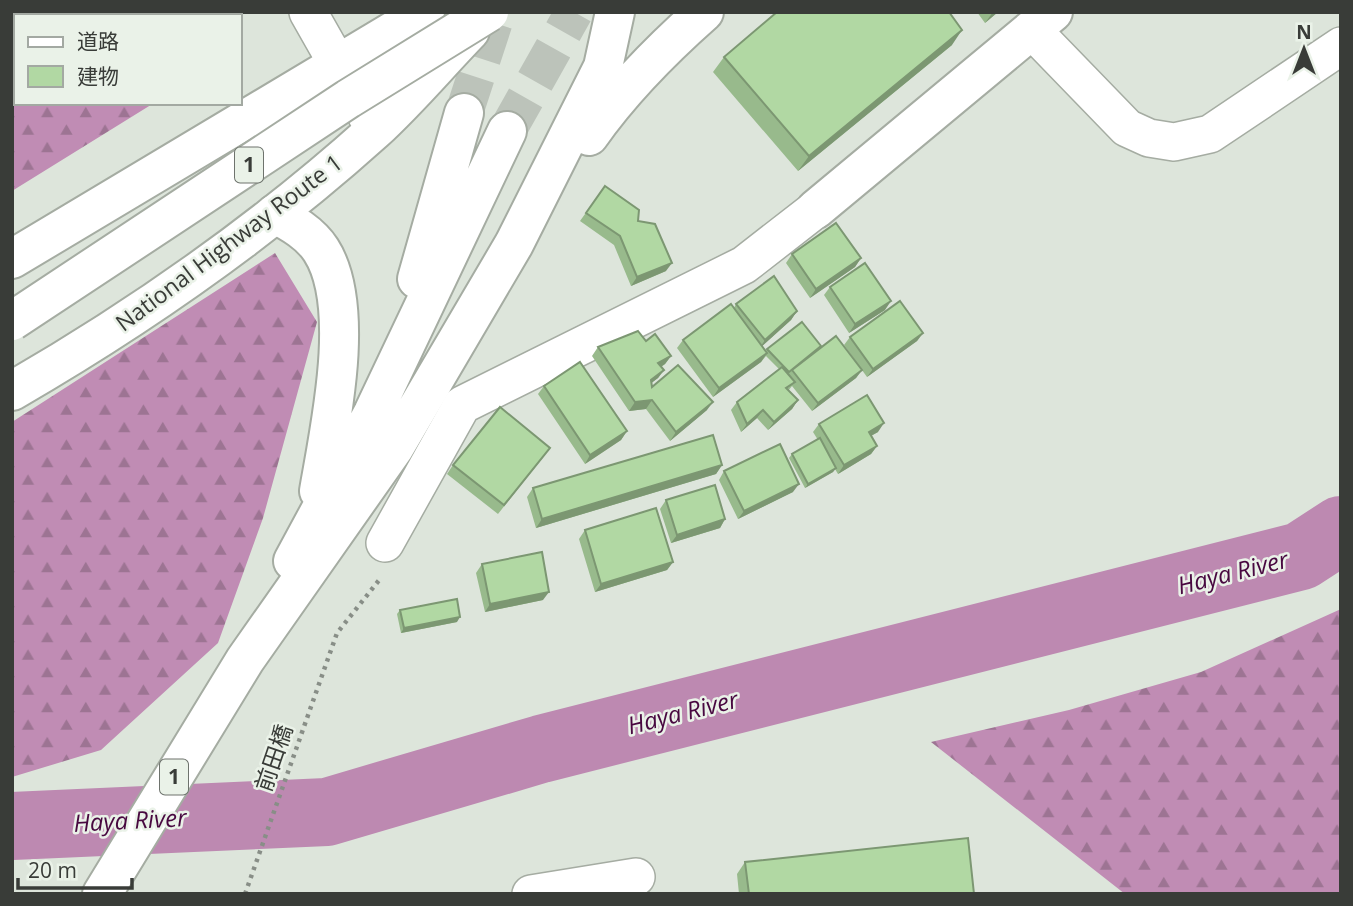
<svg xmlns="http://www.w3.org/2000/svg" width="1353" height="906" viewBox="0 0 1353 906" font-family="'Open Sans','Noto Sans JP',sans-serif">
	<defs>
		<pattern id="forest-firs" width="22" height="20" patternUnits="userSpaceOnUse" patternTransform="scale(1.75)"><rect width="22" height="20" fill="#c08cb4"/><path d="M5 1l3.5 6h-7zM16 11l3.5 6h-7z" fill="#9d7493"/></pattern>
	</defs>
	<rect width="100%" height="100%" fill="#dde5db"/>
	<path fill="url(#forest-firs)" d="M16,75V103H154L12,191V79Z
		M275,253L317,322L263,518L218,643L101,750L12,777V422Z
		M1341,609V894H1125L931,742L1069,710L1201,672Z"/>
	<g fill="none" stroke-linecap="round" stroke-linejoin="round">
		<path stroke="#bd89b1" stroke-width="68" d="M12,826L327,812L541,749L1301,556L1341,530"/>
		<path stroke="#bcc3ba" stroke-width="38" stroke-dasharray="38 19" stroke-linecap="butt" d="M464,113L497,12
			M507,131L574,12"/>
		<defs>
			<path id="minor" d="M308,12L375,130
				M1032,30L1127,128L1149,138L1174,142L1210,134L1341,46
				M385,543L462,405L744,265L816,209
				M531,894L636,877"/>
			<path id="tertiary" d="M816,209L1053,12"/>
			<path id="trunk" d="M12,259L425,12
				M12,391C140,317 264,230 374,131C408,100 438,64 470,31"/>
			<path id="motorway" d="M589,136C622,89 661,50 704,12
				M275,214C292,223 310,233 321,250C357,306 330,427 319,491
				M417,279L464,113
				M293,561L373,413L507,131
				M102,894L245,660L394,448L514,244L603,67L615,12"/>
		</defs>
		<use href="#minor" stroke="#a5aca2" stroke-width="40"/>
		<use href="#tertiary" stroke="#a5aca2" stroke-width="42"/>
		<use href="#trunk" stroke="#a5aca2" stroke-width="42"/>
		<use href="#motorway" stroke="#a5aca2" stroke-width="42"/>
		<path stroke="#888e87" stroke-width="4.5" stroke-dasharray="3.5 5" stroke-linecap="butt" d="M245,894L337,633L380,579"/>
		<use href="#minor" stroke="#fff" stroke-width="37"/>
		<use href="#tertiary" stroke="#fff" stroke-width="38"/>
		<use href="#trunk" stroke="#fff" stroke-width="38"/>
		<use href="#motorway" stroke="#fff" stroke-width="38"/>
		<path stroke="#747872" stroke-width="5" stroke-dasharray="9 9" stroke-linecap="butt" d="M26,16L29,12
			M12,32L16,28"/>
		<defs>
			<path id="trunk-bridge" d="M12,321L348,99L489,12"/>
		</defs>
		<use href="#trunk-bridge" stroke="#a5aca2" stroke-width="42" stroke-linecap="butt"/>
		<use href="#trunk-bridge" stroke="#fff" stroke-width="38"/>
	</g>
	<path fill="#98ba8c" d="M977,12H998L985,23Z
		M952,45L798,171L713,72L724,57Z
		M605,186L638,221L666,271L631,286L614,245L580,221Z
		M792,254L861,258L855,267L810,298L786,263Z
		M830,287L885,310L849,333L824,295Z
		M736,304L797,311L791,320L762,346L766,351L767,349L818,350L862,370L856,378L812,411L792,386L788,391L798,400L792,409L768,430L757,418L741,432L731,410L737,402L779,369L766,356L761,362L713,397L677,348L683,340L734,308Z
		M923,333L917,341L867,377L844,345L850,337Z
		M646,341L671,356L665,364L661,367L664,370L658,378L651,383L652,387L707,410L670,441L646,409L629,411L592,356L598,347Z
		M544,386L627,431L621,440L585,464L538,394Z
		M819,424L878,432L871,436L877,446L871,454L838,474L835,469L833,472L805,488L789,458L792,454L818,440L813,432Z
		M544,456L498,514L447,474L453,465Z
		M722,465L716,474L536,528L527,497L533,488Z
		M724,471L793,492L738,519L719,480Z
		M666,500L725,519L720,528L671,543L660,509Z
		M585,530L673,562L667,570L595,592L579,539Z
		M482,564L543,600L485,612L476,573Z
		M400,610L457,622L401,633L397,614Z
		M745,862L974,894H739L737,874Z"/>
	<path fill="#7c9772" d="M993,12H998L985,23Z
		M962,30L952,45L798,171L809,156Z
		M861,258L855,267L810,298L816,289Z
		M672,263L666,271L631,286L637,277Z
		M891,301L885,310L849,333L855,324Z
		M797,311L791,320L759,349L765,340Z
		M923,333L917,341L867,377L873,369Z
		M767,353L761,362L713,397L719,388Z
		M671,356L665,364L653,372L658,363Z
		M664,370L658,378L645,388L651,380Z
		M862,370L856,378L812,411L818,403Z
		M652,400L646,409L629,411L635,402Z
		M798,400L792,409L768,430L774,422Z
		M713,402L707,410L670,441L676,432Z
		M763,410L757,418L741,432L747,424Z
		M884,423L878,432L863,440L869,432Z
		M627,431L621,440L585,464L590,455Z
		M877,446L871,454L838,474L844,465Z
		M722,465L716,474L536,528L542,519Z
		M836,468L833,472L805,488L808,484Z
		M799,484L793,492L738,519L744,511Z
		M725,519L720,528L671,543L677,535Z
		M673,562L667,570L595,592L601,584Z
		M549,592L543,600L485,612L490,604Z
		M460,617L457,622L401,633L404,628Z"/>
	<path fill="#b1d8a3" stroke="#7c9772" stroke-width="2" d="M777,12H949L962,30L809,156L724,57Z
		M605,186L639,210L638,221L655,224L672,263L637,277L620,236L586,213Z
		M836,223L861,258L816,289L792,254Z
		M865,263L891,301L855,324L830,287Z
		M774,276L797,311L765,340L736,304Z
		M900,301L923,333L873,369L850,337Z
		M731,304L767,353L719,388L683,340Z
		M802,322L821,346L789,372L767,349Z
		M638,331L646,341L655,334L671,356L658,363L664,370L651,380L652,387L678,365L713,402L676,432L652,400L635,402L598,347Z
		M836,336L862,370L818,403L792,370Z
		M580,362L627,431L590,455L544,386Z
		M782,367L795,382L786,388L798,400L774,422L763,410L747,424L737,402Z
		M867,395L884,423L869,432L877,446L844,465L819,424Z
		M500,407L550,448L504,505L453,465Z
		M713,435L722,465L542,519L533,488Z
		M820,438L836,468L808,484L792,454Z
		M780,444L799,484L744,511L724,471Z
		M715,485L725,519L677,535L666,500Z
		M656,508L673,562L601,584L585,530Z
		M542,552L549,592L490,604L482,564Z
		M457,599L460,617L404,628L400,610Z
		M968,838L974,894H749L745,862Z"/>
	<g text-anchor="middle" stroke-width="5" stroke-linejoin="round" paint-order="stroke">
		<g fill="#eaf2e8" stroke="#6e736d" stroke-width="2">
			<rect x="235" y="147.5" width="28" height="35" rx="5"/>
			<rect x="160" y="759.5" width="28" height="35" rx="5"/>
		</g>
		<g font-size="21" font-weight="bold" fill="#393c38">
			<text x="249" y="172">1</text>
			<text x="174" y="784">1</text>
		</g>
		<g font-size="23" fill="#393c38" stroke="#eaf2e8">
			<text transform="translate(229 243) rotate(-37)" y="8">National Highway Route 1</text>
			<text transform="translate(274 758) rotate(-71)" y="8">前田橋</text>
		</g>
		<g font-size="24" font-style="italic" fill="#480840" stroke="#eaf2e8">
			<text transform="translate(1233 573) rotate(-14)" y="8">Haya River</text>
			<text transform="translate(683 713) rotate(-14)" y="8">Haya River</text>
			<text transform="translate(130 821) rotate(-3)" y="8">Haya River</text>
		</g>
	</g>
	<rect width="1353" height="906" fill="none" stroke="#393c38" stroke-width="28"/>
	<rect x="14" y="14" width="228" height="91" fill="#eaf2e8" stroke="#a3a9a2" stroke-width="2"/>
	<rect x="28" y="37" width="35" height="10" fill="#ffffff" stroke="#a3a9a2" stroke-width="2"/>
	<text x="77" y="49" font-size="21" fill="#393c38">道路</text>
	<rect x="28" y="66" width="35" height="21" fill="#b1d8a3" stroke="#a3a9a2" stroke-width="2"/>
	<text x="77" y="84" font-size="21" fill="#393c38">建物</text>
	<g transform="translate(1304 49)" stroke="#eaf2e8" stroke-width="5" paint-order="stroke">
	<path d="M0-5L12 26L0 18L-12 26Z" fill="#393c38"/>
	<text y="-10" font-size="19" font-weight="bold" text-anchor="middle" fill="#393c38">N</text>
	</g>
	<path d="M18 878v10h114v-10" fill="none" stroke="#393c38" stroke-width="3.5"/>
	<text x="28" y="878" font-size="21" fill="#393c38" stroke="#eaf2e8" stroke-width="5" paint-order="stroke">20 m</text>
</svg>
